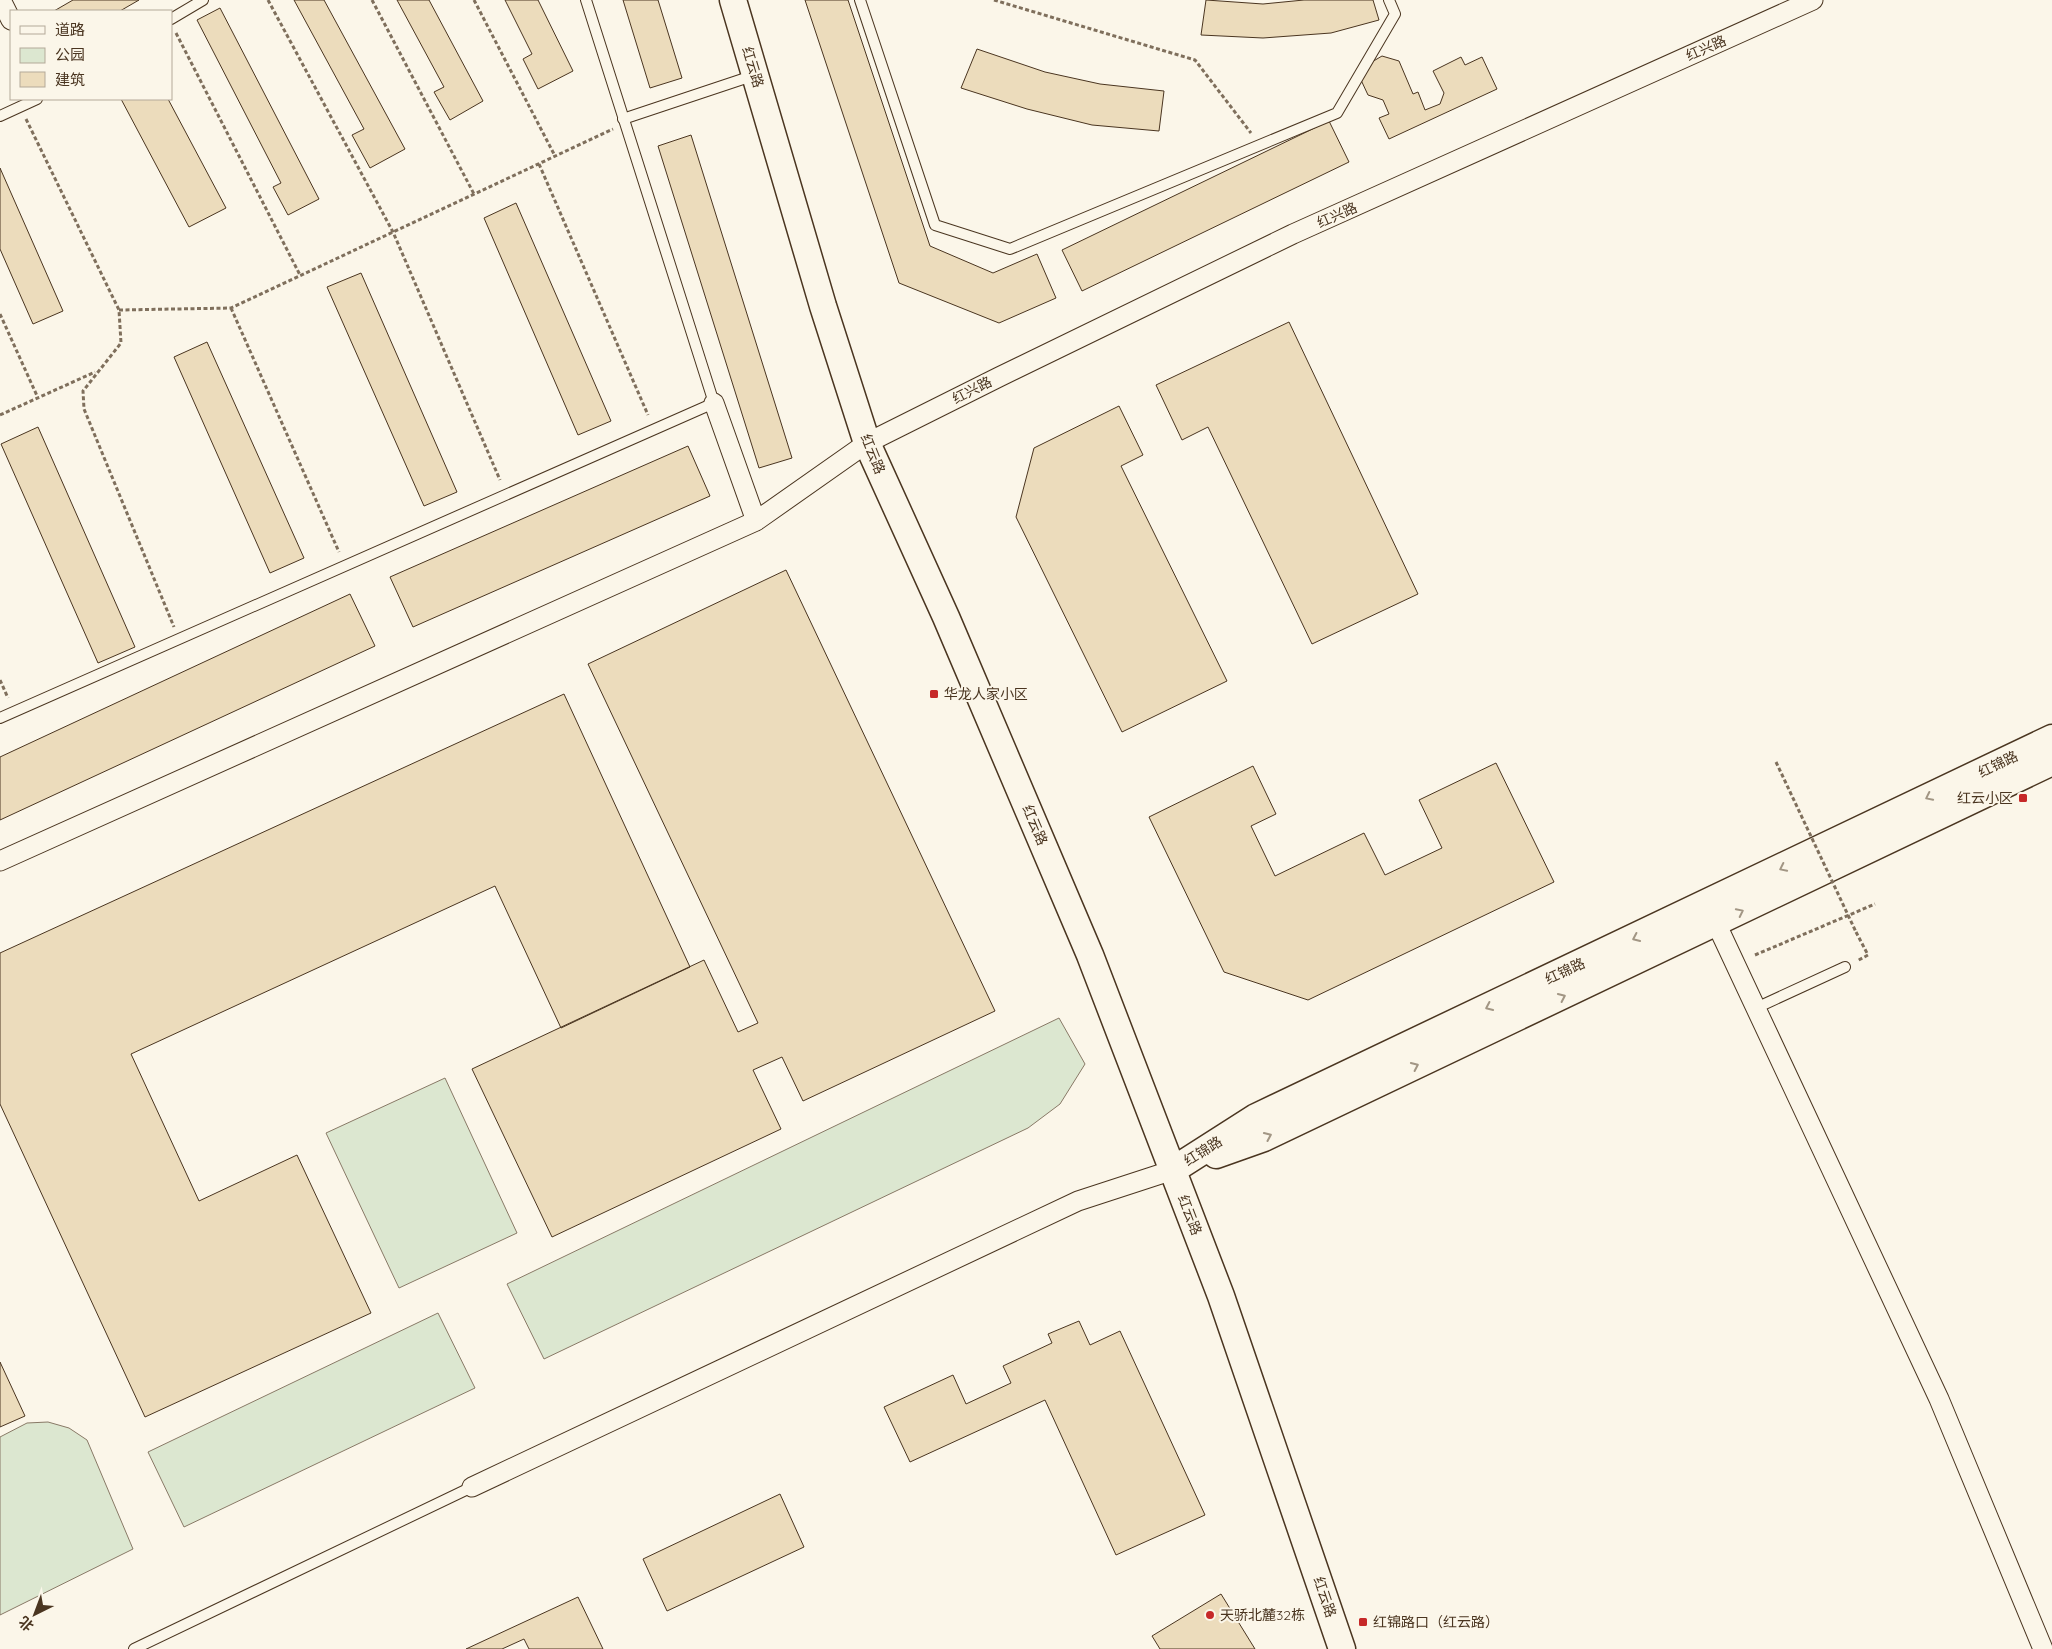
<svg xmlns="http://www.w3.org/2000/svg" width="2052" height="1649" viewBox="0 0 2052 1649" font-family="Quicksand,'Noto Sans SC',sans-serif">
	<rect width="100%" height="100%" fill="#fbf6e9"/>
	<path fill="#dce7d0" stroke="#887966" d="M1059,1018L1085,1064L1060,1104L1028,1128L544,1359L507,1284Z
		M445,1078L517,1233L399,1288L326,1133Z
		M438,1313L475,1388L184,1527L148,1452Z
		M48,1422L69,1428L87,1440L133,1549L0,1615V1437L27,1423Z"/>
	<path fill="#ecdcbc" stroke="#4a3520" d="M73,0H139L120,11H54Z
		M294,0H324L405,149L370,168L352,135L364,129Z
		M397,0H429L483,101L450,120L434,92L444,87Z
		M505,0H538L573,71L538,89L523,59L532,54Z
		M623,0H658L682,78L650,88Z
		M805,0H848L930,246L993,273L1037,254L1056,298L999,323L899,283Z
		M1206,0L1263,4L1304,0H1373L1379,20L1331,33L1263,38L1201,35Z
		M220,8L319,199L288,215L273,187L281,183L197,20Z
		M977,49L1045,72L1100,84L1164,91L1159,131L1092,125L1027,109L961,88Z
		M1382,56L1399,61L1413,94L1418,92L1425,110L1440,104L1444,93L1433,71L1461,57L1465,65L1482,57L1497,89L1389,139L1379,118L1389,114L1383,100L1368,95L1361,80L1365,66Z
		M121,99H168L226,208L189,227Z
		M1329,121L1349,162L1082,291L1062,250Z
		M691,135L792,458L759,468L658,146Z
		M0,168L63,311L33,324L0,249Z
		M516,203L611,421L578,435L484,218Z
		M361,273L457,492L424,506L327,287Z
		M1289,322L1418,594L1312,644L1208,427L1182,440L1156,385Z
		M207,342L304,558L270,573L174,357Z
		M1119,406L1143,455L1121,466L1227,681L1122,732L1016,517L1034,448Z
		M38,427L135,647L98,663L1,444Z
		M688,446L710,496L413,627L390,577Z
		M786,570L995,1011L803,1101L782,1057L753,1070L781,1129L552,1237L472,1069L704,960L738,1032L758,1023L588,664Z
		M350,594L375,646L0,820V757Z
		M564,694L690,967L561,1028L495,886L131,1054L199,1201L297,1155L371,1313L145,1417L0,1104V953Z
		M1496,763L1554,882L1308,1000L1224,972L1149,817L1253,766L1276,814L1251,826L1275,876L1364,833L1385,875L1442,848L1419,800Z
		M1079,1321L1090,1345L1120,1331L1205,1515L1116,1555L1045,1400L910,1462L884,1407L953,1375L966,1404L1011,1383L1003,1366L1052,1343L1048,1334Z
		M0,1362L25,1416L0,1427Z
		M780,1494L804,1547L667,1611L643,1559Z
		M1221,1594L1255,1649H1160L1152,1636Z
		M578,1597L603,1649H529L524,1639L502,1649H466Z"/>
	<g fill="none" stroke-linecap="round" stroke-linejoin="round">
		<defs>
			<path id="lane" d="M860,0L935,225L1010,249L1337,113L1395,14L1389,0
				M171,19L203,0
				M0,116L37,99
				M623,119L755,75
				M0,718L714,403L586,0
				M1756,1008L1845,967
				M134,1649L472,1487"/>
			<path id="street" d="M1,0L11,20
				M714,403L756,521
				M0,861L756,521L867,443L999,377L1293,234L1813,0
				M1716,923L1939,1399L2043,1649
				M472,1487L1078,1201L1173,1170"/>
			<path id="secondary" d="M733,0L823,306L867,443L946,617L1090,955L1221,1296L1342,1649
				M1216,1155L1264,1138L2052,762
				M1173,1170L1256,1117L2052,738"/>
		</defs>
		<use href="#lane" stroke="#4a3520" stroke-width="12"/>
		<use href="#street" stroke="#4a3520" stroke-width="21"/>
		<use href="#secondary" stroke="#4a3520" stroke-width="29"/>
		<path stroke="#7f6f5c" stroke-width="3" stroke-dasharray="4 2.5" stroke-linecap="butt" d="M268,0L393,232L500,480
			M372,0L474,194
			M474,0L555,156
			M994,0L1195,60L1251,133
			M176,33L300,275
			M26,119L119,310L121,343L83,391L84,409L174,627
			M539,164L648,415
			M231,308L339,552
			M119,310L231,308L613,129
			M0,314L38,398
			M0,415L95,372
			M0,680L8,698
			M1856,932L1868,955L1857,961
			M1755,955L1875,904"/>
		<use href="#lane" stroke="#fbf6e9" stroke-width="10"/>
		<use href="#street" stroke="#fbf6e9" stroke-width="19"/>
		<use href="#secondary" stroke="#fbf6e9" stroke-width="26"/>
		<path stroke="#7f6f5c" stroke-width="3" stroke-dasharray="4 2.5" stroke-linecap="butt" d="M1776,762L1856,932"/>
	</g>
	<defs><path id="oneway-chevron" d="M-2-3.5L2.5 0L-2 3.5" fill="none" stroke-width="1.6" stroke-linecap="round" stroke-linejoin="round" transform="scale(1.25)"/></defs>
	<g stroke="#a29684">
		<use href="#oneway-chevron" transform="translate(1929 797) rotate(154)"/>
		<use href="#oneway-chevron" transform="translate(1783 868) rotate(154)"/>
		<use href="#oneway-chevron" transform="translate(1740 912) rotate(-26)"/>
		<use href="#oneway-chevron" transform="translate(1636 938) rotate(155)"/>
		<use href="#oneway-chevron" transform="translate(1562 997) rotate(-25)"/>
		<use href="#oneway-chevron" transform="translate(1489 1007) rotate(155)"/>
		<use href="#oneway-chevron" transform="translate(1415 1066) rotate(-25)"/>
		<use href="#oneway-chevron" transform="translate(1268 1136) rotate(-24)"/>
	</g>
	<g fill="#c62828" stroke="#fbf6e9" stroke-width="2">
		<rect x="929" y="689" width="10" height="10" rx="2.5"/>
		<rect x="2018" y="793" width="10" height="10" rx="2.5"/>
		<circle cx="1210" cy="1615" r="5"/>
		<rect x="1358" y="1617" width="10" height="10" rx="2.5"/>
	</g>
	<g text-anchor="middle" stroke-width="4" stroke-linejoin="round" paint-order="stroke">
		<g font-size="14" fill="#4a3520" stroke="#fbf6e9">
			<text transform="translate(1706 48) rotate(-24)" y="5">红兴路</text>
			<text transform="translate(753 67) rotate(73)" y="5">红云路</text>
			<text transform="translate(1337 215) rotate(-24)" y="5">红兴路</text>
			<text transform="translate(972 390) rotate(-27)" y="5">红兴路</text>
			<text transform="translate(873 454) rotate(68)" y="5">红云路</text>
			<text transform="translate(1998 764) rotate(-26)" y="5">红锦路</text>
			<text transform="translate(1035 825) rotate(67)" y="5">红云路</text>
			<text transform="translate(1565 971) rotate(-25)" y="5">红锦路</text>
			<text transform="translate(1203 1151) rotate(-32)" y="5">红锦路</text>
			<text transform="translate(1190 1215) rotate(69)" y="5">红云路</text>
			<text transform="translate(1325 1597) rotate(71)" y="5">红云路</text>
		</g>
		<g font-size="14" fill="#4a3520" stroke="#fbf6e9" text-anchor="start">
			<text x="944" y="699">华龙人家小区</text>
			<text x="2013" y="803" text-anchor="end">红云小区</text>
			<text x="1220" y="1620">天骄北麓32栋</text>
			<text x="1373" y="1627">红锦路口（红云路）</text>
		</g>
	</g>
	<rect x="10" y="10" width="162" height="90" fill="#fbf6e9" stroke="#b4a999"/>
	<rect x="20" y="26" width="25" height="8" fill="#fbf6e9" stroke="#b4a999"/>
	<text x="55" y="35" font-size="15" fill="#4a3520">道路</text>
	<rect x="20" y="48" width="25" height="15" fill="#dce7d0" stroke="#b4a999"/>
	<text x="55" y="60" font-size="15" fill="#4a3520">公园</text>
	<rect x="20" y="72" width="25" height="15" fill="#ecdcbc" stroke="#b4a999"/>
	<text x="55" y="85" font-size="15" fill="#4a3520">建筑</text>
	<g transform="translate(35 1614) rotate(222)" stroke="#fbf6e9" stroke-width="4" paint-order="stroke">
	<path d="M0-4L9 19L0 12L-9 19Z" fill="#4a3520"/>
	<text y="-8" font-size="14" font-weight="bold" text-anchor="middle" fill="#4a3520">北</text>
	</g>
</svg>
